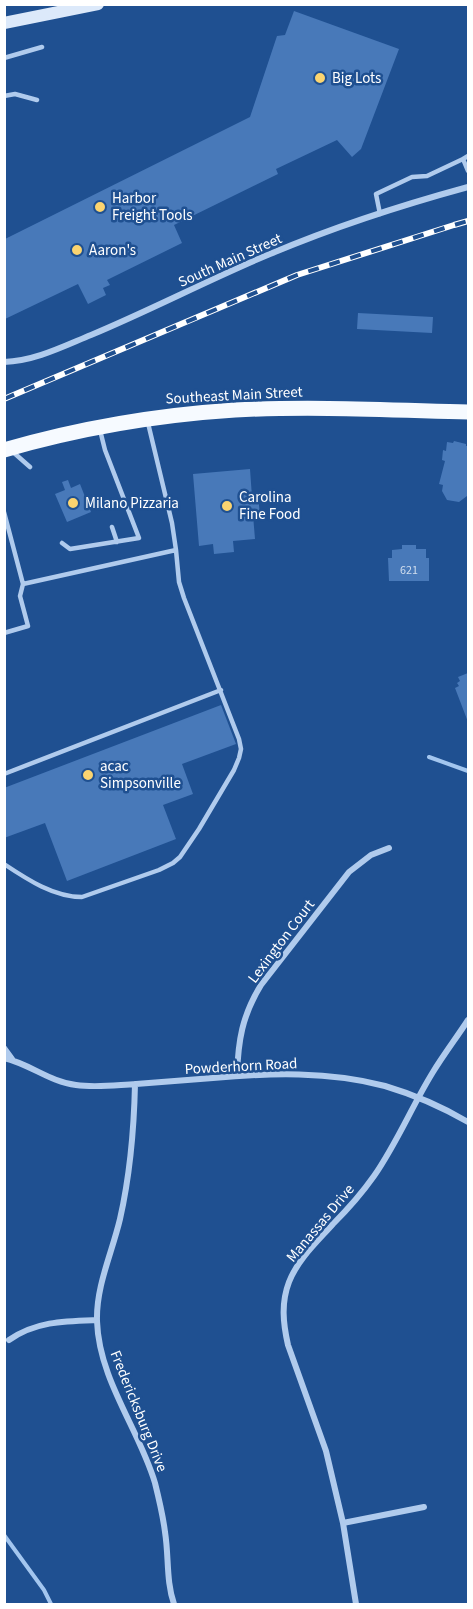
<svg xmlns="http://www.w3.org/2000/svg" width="473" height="1609" viewBox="0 0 473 1609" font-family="'Source Sans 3',sans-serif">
	<rect width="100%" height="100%" fill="#1f5091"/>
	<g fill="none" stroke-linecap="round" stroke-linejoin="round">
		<path stroke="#a3c6ef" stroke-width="4" d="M429,757L468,771
			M4,1535L44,1590L51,1604"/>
	</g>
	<path fill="#4879b9" d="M294,11L399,49L361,149L352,157L337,140L276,169L278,174L174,225L182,243L107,280L110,285L103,288L106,295L88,304L78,284L5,319V239L250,117L277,36L285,35Z
		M358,313L433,317L432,333L357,329Z
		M454,441L466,444V446H468V491L467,496L459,502L447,500L442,491L443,485L439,484L445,461L442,460L443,450L446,451L447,442L453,443Z
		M250,469L252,497L258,496L260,515H253L255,539L233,541L234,552L214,554L213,544L199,546L193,474Z
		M68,480L71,488L80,484L91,512L67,522L55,494L65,490L62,482Z
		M402,545H416V549H426V558H429V581H389L388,558H392V550L402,549Z
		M468,673V722L455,688L459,686L457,683L460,681L458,677Z
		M221,705L236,744L182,764L193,794L163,805L176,839L67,881L45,823L4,838V788Z"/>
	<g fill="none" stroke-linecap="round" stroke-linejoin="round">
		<path stroke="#b0cbed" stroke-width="4.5" d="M4,58L42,47
			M4,96L15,94L37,100
			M468,156L463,159L468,171
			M380,214L376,194L412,177L427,176L463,159
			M13,452L30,467
			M4,512L23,584L176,550L172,523L148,423
			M112,527L117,542
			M62,543L70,549L139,538L105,450L100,430
			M4,633L28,626L20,596L23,584
			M4,774L221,690
			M4,864C28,880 54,897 82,897L159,870L173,863L180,857L199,829L234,770L239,758L241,749L239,739L184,598L179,582L176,550"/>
		<path stroke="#b0cbed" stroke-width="6" d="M4,362C35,361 64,346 91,335C151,310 210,279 270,254C334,227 402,205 468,187
			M4,1048L12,1059
			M4,1058C30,1064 50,1082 76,1085C96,1088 116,1085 136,1084C161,1082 187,1080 213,1078C269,1073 329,1071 385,1086C412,1094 444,1108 468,1122
			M237,1076C238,1041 242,1016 261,985L349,872L371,855L389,848
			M135,1084C134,1129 130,1175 120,1219C112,1253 96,1286 97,1321C99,1380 139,1429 155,1483C159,1499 163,1516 165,1532C169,1557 166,1581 174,1604
			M9,1340C36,1321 66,1321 97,1320
			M343,1523L424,1507
			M356,1604L343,1523L326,1451L288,1345C283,1323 281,1303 289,1282C298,1259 317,1242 333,1224C348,1209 362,1193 374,1176C397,1143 412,1106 433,1072C444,1054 457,1037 468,1020"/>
		<path stroke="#dce9fa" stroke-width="12" d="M4,23L98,4"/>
		<path stroke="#f6faff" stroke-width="15" d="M4,450C80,428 157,415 235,410C312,406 391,410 468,412"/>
		<defs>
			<path id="rail" d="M4,399L297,275L454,225L468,221"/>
		</defs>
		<use href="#rail" stroke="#fff" stroke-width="6"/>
		<use href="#rail" stroke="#1f5091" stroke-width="4" stroke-dasharray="11" stroke-linecap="butt"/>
	</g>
	<g fill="#fbd470" stroke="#1f5091" stroke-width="2">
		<circle cx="320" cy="78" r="6"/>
		<circle cx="100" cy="207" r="6"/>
		<circle cx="77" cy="250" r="6"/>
		<circle cx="73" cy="503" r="6"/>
		<circle cx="227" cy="506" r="6"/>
		<circle cx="88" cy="775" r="6"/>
	</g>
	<g text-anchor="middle" stroke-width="5" stroke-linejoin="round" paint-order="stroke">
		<g font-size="12" fill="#d1deee">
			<text x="409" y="574">621</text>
		</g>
		<g font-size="15" fill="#fff" stroke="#1f5091" text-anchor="start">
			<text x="332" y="83">Big Lots</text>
			<text x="112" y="203">Harbor<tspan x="112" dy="17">Freight Tools</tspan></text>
			<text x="89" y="255">Aaron's</text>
			<text x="239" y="502">Carolina<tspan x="239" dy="17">Fine Food</tspan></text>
			<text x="85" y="508">Milano Pizzaria</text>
			<text x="100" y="771">acac<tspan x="100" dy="17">Simpsonville</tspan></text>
		</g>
		<g font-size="15" fill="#fff" stroke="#1f5091">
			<text transform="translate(230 260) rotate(-24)" y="5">South Main Street</text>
			<text transform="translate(234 395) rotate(-3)" y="5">Southeast Main Street</text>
			<text transform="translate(281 941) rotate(-53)" y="5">Lexington Court</text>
			<text transform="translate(241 1066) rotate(-3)" y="5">Powderhorn Road</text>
			<text transform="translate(320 1223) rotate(-50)" y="5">Manassas Drive</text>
			<text transform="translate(139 1411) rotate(68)" y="5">Fredericksburg Drive</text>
		</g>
	</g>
	<rect width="473" height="1609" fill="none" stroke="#ffffff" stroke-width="12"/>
</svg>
